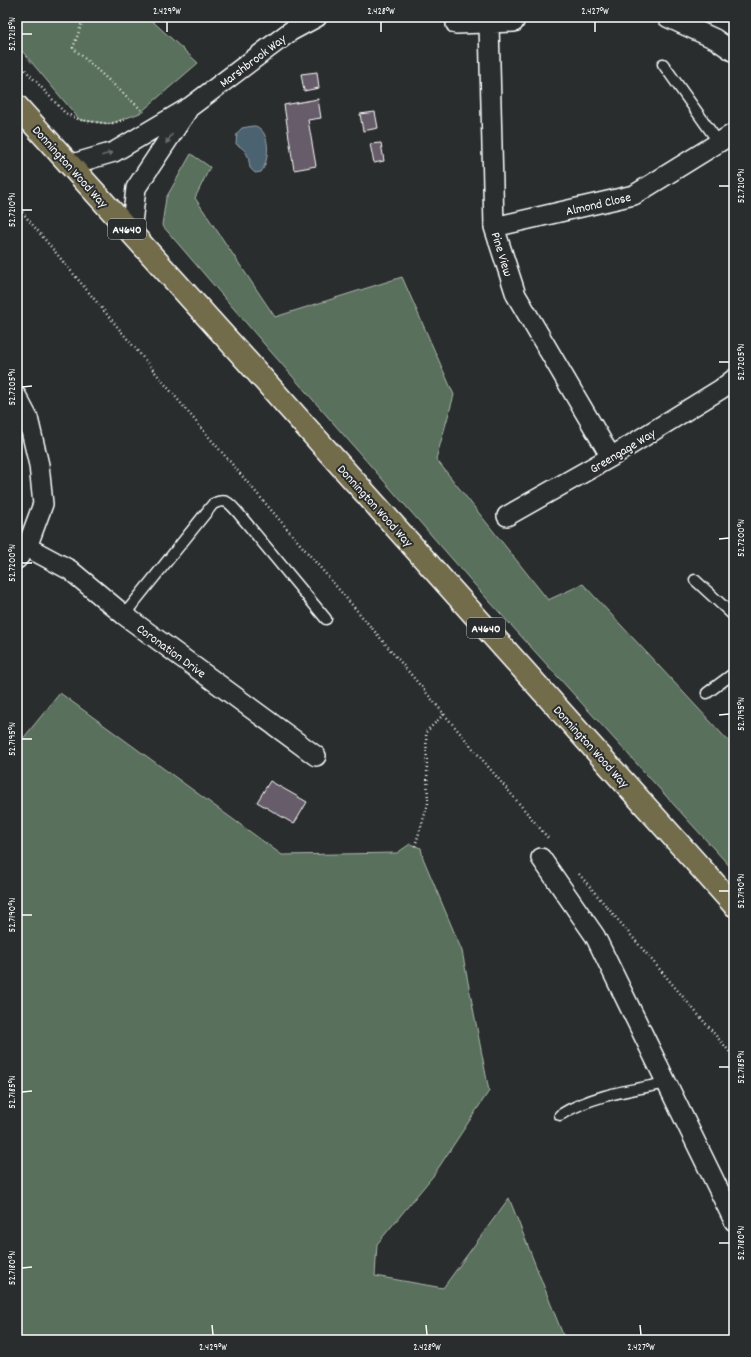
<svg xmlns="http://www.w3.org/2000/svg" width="751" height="1357" viewBox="0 0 751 1357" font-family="Dekko,sans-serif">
	<rect width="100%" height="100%" fill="#2a2d2e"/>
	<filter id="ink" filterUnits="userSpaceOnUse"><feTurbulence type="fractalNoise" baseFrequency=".025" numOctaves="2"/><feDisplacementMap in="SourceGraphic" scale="8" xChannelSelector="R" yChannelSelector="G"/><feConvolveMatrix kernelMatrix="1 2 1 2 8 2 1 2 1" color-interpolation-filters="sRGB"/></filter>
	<g filter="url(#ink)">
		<path fill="#596f5b" stroke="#acb7ad" d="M17,17H148L198,63L140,113L110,124L80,120L17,45Z
			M191,154L210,167L195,198L275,317L402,277L454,395L436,459L548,600L583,584L734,747V871L481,592L265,345L162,225L166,198Z
			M60,693L282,855L397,853L410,844L421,848L423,858L462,951L489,1091L433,1176L377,1244L375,1276L443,1288L509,1198L565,1340H17V746Z"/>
		<path fill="#4c6270" stroke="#94a1a9" d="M253,126C255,126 257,126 259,128C271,136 269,162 261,172L255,173L250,168C248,155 248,151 236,144L237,133L242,128Z"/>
		<path fill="#665b6a" stroke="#fff" d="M317,72L319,88L304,91L301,74Z
			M318,99L321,118L308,120L316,166L294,170L284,105Z
			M375,112L378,128L363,131L360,114Z
			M381,143L384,161L374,163L370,144Z
			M270,781L307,802L294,824L257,802Z"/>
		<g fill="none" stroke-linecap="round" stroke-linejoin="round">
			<defs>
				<path id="service" d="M663,64L719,143
					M695,580L734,616
					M124,615L213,504C227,497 230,504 239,514L326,619
					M707,693L734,673
					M560,1115C592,1095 631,1090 667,1083"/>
				<path id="minor" d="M667,17L715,39L734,52
					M456,24L514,22
					M489,24L494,227L516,295L611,457
					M69,165L114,152L190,107L291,31L317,17
					M494,227L634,195L734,133
					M131,232L136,188L187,111
					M17,397L28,418L39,465L43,504L27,547
					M507,516L611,457L721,389L734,379
					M17,559L27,547L70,570L124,615L316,756
					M541,858L595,936L734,1221"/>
				<path id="primary" d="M17,106L238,351L734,905"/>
			</defs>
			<use href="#service" stroke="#fff" stroke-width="13"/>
			<use href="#minor" stroke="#fff" stroke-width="22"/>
			<use href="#primary" stroke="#fff" stroke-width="25"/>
			<path stroke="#fff" stroke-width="2.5" stroke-dasharray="1 3" stroke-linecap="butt" d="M84,17L73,48L144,112
				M17,61L65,113L80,120L110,124L127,119
				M17,206L208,436L382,640L548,838
				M415,846L428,804L426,732L444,714
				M579,874L734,1057"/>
			<use href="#service" stroke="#2a2d2e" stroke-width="10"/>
			<use href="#minor" stroke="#2a2d2e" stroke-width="19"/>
			<use href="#primary" stroke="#736c4b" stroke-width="22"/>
		</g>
		<defs><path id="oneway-solid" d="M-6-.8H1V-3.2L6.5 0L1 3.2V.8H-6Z"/></defs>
		<g fill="#6a6c6d">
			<use href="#oneway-solid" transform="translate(169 139) rotate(124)"/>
			<use href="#oneway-solid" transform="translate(107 154) rotate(-16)"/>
		</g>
	</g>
	<path fill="none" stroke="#fff" stroke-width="1.5" d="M167,22V32M381,22V32M595,22V32M22,34H32M719,186H729M22,210H32M719,362H729M22,387L32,386M719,539L729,538M22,563H32M719,715L729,714M22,739H32M719,891H729M22,915H32M719,1067H729M22,1092L32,1091M719,1243H729M22,1268L32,1267M212,1325L213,1335M426,1325L427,1335M640,1325L641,1335"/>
	<g text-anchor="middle" stroke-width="4" stroke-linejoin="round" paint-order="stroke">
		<g fill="#2a2d2e" stroke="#bfc0c0" stroke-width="1">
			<rect x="108" y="219" width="38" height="20" rx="3"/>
			<rect x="467" y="618" width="38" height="20" rx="3"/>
		</g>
		<g font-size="12" font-weight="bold" fill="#fff">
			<text x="127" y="233">A4640</text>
			<text x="486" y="632">A4640</text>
		</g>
		<g font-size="13" fill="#fff" stroke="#2a2d2e">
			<text transform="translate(252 60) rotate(-37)" y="5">Marshbrook Way</text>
			<text transform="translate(71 166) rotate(48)" y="5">Donnington Wood Way</text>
			<text transform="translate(598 203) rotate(-13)" y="5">Almond Close</text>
			<text transform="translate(503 254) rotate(73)" y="5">Pine View</text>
			<text transform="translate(622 450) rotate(-31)" y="5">Greengage Way</text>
			<text transform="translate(376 505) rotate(48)" y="5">Donnington Wood Way</text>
			<text transform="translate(172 650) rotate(36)" y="5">Coronation Drive</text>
			<text transform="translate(592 746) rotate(48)" y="5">Donnington Wood Way</text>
		</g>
	</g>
	<rect width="751" height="1357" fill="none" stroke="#2a2d2e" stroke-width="44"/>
	<rect x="22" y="22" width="707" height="1313" fill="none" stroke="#fff" stroke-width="1.5"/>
	<g font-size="10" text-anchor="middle" fill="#fff">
		<text x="167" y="14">2.429°W</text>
		<text x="381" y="14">2.428°W</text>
		<text x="595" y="14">2.427°W</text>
		<text transform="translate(11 34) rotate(-90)" y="4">52.7215°N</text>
		<text transform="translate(740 186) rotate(-90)" y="4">52.7210°N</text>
		<text transform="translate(11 210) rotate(-90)" y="4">52.7210°N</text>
		<text transform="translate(740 362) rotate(-90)" y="4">52.7205°N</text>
		<text transform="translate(11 387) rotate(-90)" y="4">52.7205°N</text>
		<text transform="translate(740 538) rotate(-90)" y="4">52.7200°N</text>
		<text transform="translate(11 563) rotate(-90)" y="4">52.7200°N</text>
		<text transform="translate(740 714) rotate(-90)" y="4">52.7195°N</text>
		<text transform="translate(11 739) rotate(-90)" y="4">52.7195°N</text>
		<text transform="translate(740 891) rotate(-90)" y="4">52.7190°N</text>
		<text transform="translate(11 915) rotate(-90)" y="4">52.7190°N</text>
		<text transform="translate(740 1067) rotate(-90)" y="4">52.7185°N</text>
		<text transform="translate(11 1092) rotate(-90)" y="4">52.7185°N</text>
		<text transform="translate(740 1243) rotate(-90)" y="4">52.7180°N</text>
		<text transform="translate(11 1268) rotate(-90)" y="4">52.7180°N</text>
		<text x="213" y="1350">2.429°W</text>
		<text x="427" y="1350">2.428°W</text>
		<text x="641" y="1350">2.427°W</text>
	</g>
</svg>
